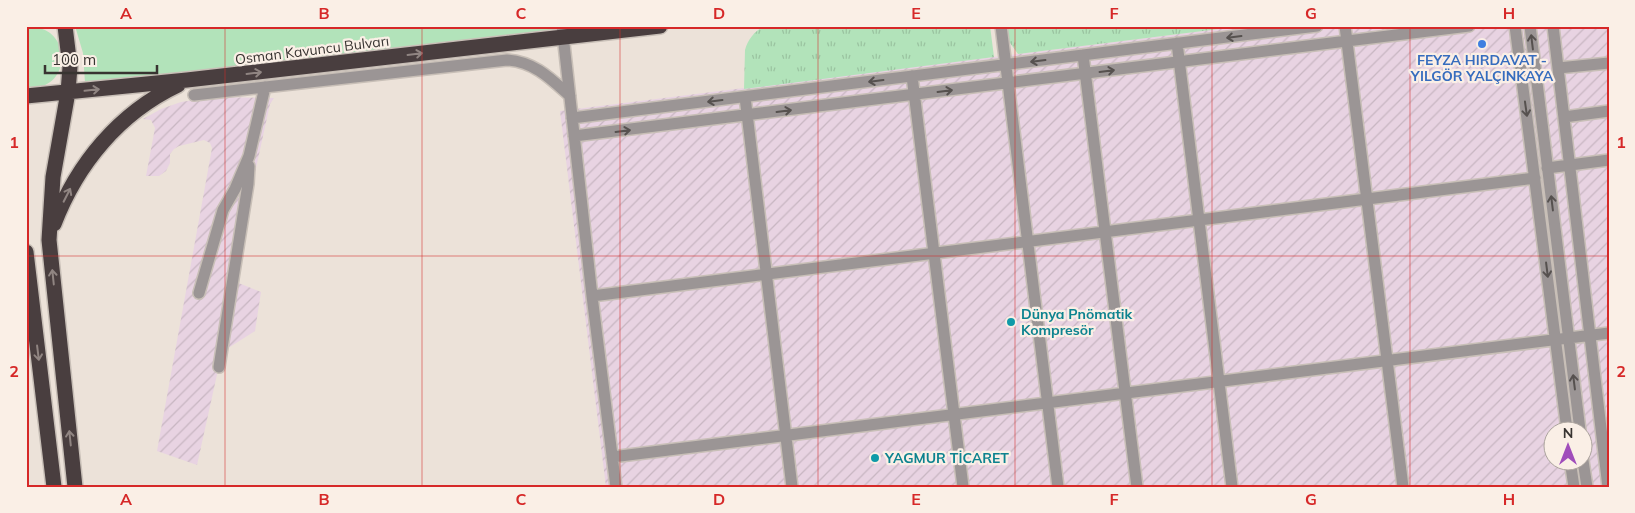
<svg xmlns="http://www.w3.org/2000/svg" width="1635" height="513" viewBox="0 0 1635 513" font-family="Mulish,sans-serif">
	<defs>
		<pattern id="industrial-furrows" width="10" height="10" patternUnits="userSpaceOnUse" patternTransform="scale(1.25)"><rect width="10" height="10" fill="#e8d3e2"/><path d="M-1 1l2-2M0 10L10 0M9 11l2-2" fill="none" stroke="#c8b6c2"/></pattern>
		<pattern id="park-tufts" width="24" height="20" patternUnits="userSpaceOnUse" patternTransform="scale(1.25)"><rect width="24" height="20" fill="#b2e3ba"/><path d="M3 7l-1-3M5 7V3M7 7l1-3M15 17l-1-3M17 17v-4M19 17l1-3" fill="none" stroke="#9ac3a0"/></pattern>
	</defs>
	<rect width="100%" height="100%" fill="#ece2d9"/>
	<path fill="url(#industrial-furrows)" fill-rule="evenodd" d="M1243,26H1609V487H606L560,111ZM1552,430H1582V460H1552Z
		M214,97L274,98L270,104L246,214L236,282L261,292L255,331L222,352L197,465L157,451L212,148L210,143L204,140L179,146L174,149L170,154V163L166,171L159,176H146L155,128L151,120L143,119L161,109L181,102Z"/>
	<path fill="#b2e3ba" d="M75,26H598L85,83L83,53Z
		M26,28C73,21 74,94 26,87Z"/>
	<path fill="url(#park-tufts)" d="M764,26H990L994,57L744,89L745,50C748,39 754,32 764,26Z
		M1005,26H1243L1018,54L1010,43Z"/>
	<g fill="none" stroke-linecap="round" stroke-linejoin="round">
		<defs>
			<path id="minor" d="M562,26L592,296L616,487
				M1001,26L1058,487
				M1345,26L1403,487
				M1515,26L1567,430
				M1530,26L1580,430
				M1553,26L1608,487
				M1177,43L1232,487
				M1083,55L1137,487
				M1558,68L1609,63
				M912,76L963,487
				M194,95L507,60C535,62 551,79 570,96
				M745,97L792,487
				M1564,117L1609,111
				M572,118L1317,26
				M574,136L1469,26
				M1547,168L1609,160
				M199,293L223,210L235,189L249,156L265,87
				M592,296L1535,178
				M219,367L248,184L249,166
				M1582,454L1587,487
				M612,457L1609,333
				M1570,460L1574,487"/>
			<path id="highway" d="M65,26L70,67L68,92L53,177L49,240L75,487
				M26,96L187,80L660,26
				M54,224C77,164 119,113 178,85
				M26,252L54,487"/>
		</defs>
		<use href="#minor" stroke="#c8bfb7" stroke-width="14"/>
		<use href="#highway" stroke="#c8bfb7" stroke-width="18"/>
		<use href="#minor" stroke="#9b9595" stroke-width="11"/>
		<use href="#highway" stroke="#493e3f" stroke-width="15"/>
	</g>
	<defs><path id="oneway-shaft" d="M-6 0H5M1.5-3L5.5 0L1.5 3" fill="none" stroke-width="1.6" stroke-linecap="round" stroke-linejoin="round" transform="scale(1.25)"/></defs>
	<g stroke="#56514f">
		<use href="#oneway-shaft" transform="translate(1234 37) rotate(173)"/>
		<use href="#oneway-shaft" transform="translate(1532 42) rotate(-97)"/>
		<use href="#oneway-shaft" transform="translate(1038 61) rotate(173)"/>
		<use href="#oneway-shaft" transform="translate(1107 71) rotate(-7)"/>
		<use href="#oneway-shaft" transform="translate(876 81) rotate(173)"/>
		<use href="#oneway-shaft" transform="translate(945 91) rotate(-7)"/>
		<use href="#oneway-shaft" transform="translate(715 101) rotate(173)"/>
		<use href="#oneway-shaft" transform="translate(1526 109) rotate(82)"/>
		<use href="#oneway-shaft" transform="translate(784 111) rotate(-7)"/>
		<use href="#oneway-shaft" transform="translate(623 131) rotate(-7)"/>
		<use href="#oneway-shaft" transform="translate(1552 203) rotate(-97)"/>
		<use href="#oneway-shaft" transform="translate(1547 270) rotate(83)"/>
		<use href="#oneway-shaft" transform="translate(1574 382) rotate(-97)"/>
	</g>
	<g stroke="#908582">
		<use href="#oneway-shaft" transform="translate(415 54) rotate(-7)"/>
		<use href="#oneway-shaft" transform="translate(254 73) rotate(-7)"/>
		<use href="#oneway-shaft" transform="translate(92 90) rotate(-6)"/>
		<use href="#oneway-shaft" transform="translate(67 195) rotate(-63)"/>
		<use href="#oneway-shaft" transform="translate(53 277) rotate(-96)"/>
		<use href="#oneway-shaft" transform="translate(38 353) rotate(83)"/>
		<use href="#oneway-shaft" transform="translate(70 438) rotate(-96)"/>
	</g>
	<path fill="none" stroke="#d62828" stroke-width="1" stroke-opacity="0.55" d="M225,26V487M422,26V487M620,26V487M818,26V487M1015,26V487M1212,26V487M1410,26V487M26,256H1609"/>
	<circle fill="#3f7fe0" stroke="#faefe6" stroke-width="2" cx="1482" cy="44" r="5"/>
	<g fill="#0f9aa8" stroke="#faefe6" stroke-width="2">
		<circle cx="1011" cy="322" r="5"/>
		<circle cx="875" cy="458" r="5"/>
	</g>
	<g text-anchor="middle" stroke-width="4.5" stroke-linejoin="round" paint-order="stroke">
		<g font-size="14" fill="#383431" stroke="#faefe6">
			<text transform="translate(312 50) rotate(-7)" y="5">Osman Kavuncu Bulvarı</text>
		</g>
		<g font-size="14" font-weight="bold" fill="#366cbe" stroke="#faefe6">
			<text x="1482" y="65">FEYZA HIRDAVAT -<tspan x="1482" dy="16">YILGÖR YALÇINKAYA</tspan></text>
		</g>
		<g font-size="14" font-weight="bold" fill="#0d838f" stroke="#faefe6" text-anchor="start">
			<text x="1021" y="319">Dünya Pnömatik<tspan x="1021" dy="16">Kompresör</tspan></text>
			<text x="885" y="463">YAGMUR TİCARET</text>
		</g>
	</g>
	<rect width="1635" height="513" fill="none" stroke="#faefe6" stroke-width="55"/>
	<g transform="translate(1568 446)"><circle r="24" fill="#faefe6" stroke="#aca49e"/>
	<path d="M0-4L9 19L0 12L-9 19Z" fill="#a04dbb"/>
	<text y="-8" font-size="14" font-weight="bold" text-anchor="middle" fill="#383431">N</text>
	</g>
	<path d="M45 65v8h112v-8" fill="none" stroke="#383431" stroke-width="2.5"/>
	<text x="52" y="65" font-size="15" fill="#383431" stroke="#faefe6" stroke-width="4" paint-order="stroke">100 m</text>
	<rect x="28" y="28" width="1580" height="458" fill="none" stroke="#d62828" stroke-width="2"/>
	<g font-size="16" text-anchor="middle" font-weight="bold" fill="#d62828">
		<text x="126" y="19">A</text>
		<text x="324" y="19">B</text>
		<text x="521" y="19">C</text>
		<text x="719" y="19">D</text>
		<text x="916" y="19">E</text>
		<text x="1114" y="19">F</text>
		<text x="1311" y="19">G</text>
		<text x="1509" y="19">H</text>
		<text x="14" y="148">1</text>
		<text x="1621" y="148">1</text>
		<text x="14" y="377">2</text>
		<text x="1621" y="377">2</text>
		<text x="126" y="505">A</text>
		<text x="324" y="505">B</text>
		<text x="521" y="505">C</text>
		<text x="719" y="505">D</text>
		<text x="916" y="505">E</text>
		<text x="1114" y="505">F</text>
		<text x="1311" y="505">G</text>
		<text x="1509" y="505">H</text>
	</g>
</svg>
